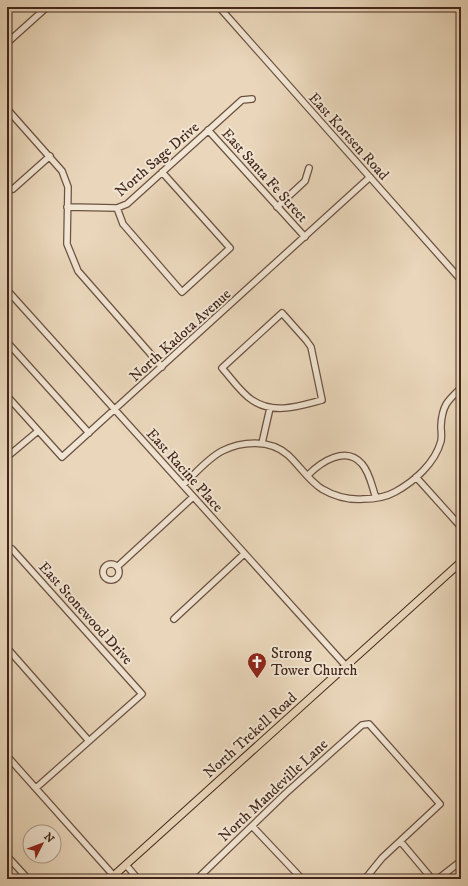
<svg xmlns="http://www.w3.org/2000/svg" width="468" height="886" viewBox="0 0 468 886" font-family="'IM FELL DW Pica',serif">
	<rect width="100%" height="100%" fill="#ead7bb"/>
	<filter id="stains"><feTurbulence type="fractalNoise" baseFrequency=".005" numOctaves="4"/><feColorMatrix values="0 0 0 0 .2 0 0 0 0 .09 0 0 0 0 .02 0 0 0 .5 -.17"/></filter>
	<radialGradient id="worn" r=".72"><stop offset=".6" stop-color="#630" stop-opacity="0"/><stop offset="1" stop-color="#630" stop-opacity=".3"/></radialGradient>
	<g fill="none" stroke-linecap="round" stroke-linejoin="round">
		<defs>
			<path id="minor" d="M219,7L461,280
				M7,43L47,7
				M7,109L62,171L68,187L67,244L78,271L162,367
				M208,130L305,237
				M13,189L50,156
				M67,207L117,208L127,204L242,100L252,99
				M277,207L305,181L309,168
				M117,208L123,224L182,292L230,248L162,172
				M7,290L346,666
				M282,313L306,340L311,347L322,400C299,406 274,415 252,400C241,393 231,378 222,368Z
				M7,342L89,433
				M7,396L62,457L370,177
				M262,443L270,408
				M7,457L38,431
				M308,475C321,462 346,445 362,464C370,473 372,487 376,498
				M416,477L461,527
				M183,485C195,474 207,459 222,451C242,441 270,439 288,455C299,465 309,481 322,489C334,496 349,500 363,499C374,499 386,497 395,492C415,481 435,463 441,441C442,436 441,431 441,426C442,406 447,401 461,388
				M7,553L12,549L142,694L36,788
				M103 572a8 8 0 1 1 16 0a8 8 0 1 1-16 0Z
				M117,567L193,497
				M174,619L244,554
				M7,648L89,741
				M7,756L114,876
				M252,826L302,879
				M401,842L432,879
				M7,856L28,879
				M126,865L138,879
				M197,879L286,793L362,725L369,724L440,804L382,858L365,879
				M438,879L461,861"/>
			<path id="major" d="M110,879L461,562"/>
		</defs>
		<use href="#minor" stroke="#6c5242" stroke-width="8"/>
		<use href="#major" stroke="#42261a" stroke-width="9"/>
		<use href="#minor" stroke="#f1e5d3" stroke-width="5.5"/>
		<use href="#major" stroke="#ead7bb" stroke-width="7"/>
	</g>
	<defs>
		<symbol id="church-pin" viewBox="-11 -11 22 30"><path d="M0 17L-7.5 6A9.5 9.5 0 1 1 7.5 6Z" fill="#8f2418" stroke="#f1e5d3"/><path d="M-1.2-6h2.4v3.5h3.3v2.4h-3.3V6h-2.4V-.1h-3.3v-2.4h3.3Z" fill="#fff"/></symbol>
	</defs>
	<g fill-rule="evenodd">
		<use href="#church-pin" x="246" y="651" width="22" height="30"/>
	</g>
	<g text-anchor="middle" stroke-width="4" stroke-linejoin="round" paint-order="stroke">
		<g font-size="15" fill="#42261a" stroke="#f1e5d3">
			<text transform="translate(349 136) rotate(48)" y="5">East Kortsen Road</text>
			<text transform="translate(157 159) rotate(-41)" y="5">North Sage Drive</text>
			<text transform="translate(265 175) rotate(48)" y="5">East Santa Fe Street</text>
			<text transform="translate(180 335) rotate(-42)" y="5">North Kadota Avenue</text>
			<text transform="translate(185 470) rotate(48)" y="5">East Racine Place</text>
			<text transform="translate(86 613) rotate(48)" y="5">East Stonewood Drive</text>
			<text transform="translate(250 735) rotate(-42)" y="5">North Trekell Road</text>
			<text transform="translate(273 790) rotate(-43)" y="5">North Mandeville Lane</text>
		</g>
		<g font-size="15" fill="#42261a" stroke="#f1e5d3" text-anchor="start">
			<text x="271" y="658">Strong<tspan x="271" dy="17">Tower Church</tspan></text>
		</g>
	</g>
	<rect width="468" height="886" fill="none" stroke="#ead7bb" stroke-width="24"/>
	<rect x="8" y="8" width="452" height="870" fill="none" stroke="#42261a" stroke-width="2"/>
	<rect x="12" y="12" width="444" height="862" fill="none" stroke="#42261a"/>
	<g transform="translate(42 844) rotate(48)"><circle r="19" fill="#f1e5d3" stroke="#ab9989"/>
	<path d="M0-3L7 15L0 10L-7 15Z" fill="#8f2418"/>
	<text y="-6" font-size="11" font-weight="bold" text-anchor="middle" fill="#42261a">N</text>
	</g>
	<rect width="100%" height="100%" filter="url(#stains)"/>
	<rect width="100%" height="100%" fill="url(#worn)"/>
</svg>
